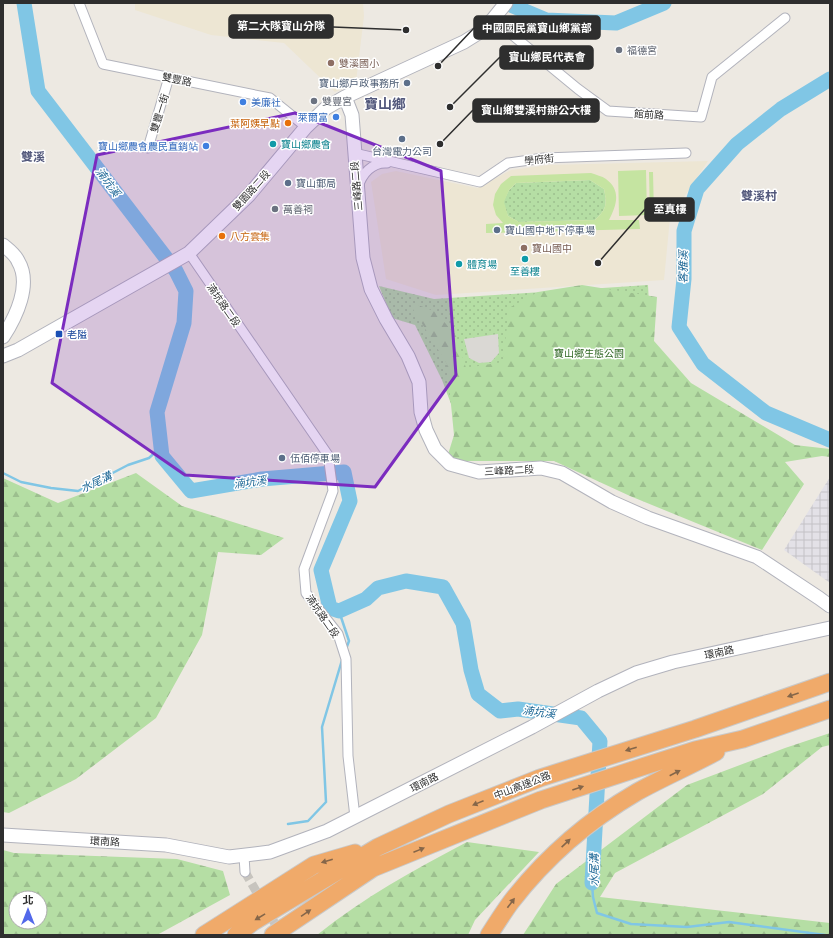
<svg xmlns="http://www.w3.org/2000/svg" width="833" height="938" viewBox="0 0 833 938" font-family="Barlow,'Noto Sans TC',sans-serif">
	<defs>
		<pattern id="industrial-grid" width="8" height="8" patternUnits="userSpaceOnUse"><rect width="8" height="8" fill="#e3e1e7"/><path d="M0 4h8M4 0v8" fill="none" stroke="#c3c1c6"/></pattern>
		<pattern id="grass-dots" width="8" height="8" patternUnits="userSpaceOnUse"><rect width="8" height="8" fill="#b5dea4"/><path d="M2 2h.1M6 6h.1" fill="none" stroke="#9cbf8e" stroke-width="1.8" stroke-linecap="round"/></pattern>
		<pattern id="forest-firs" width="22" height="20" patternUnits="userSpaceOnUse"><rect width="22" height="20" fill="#b5dea4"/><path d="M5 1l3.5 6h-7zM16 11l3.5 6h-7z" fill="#9cbf8e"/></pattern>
	</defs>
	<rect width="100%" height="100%" fill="#ede9e2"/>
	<path fill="url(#industrial-grid)" d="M830,477V583L784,550Z"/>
	<path fill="#ede6d3" d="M135,3H363L364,16L356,82L335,92L284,43L211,35L135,10Z
		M708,161L670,218L664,280L436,295L386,279L371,182L382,174L396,171L477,188L511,170L549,165Z"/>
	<path fill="url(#grass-dots)" d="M590,180L604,189C607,204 607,209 595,220L519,222L508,216L503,202L509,190L516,183Z
		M648,285L651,343L459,425L442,380L415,325L392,318L379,286L434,299Z"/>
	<path fill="url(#forest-firs)" fill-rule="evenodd" d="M582,285L657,297L654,341L691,383L795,445L830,449V457L822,456L785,462L804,484L762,550L630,496L554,461H446L454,435L447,364L408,301L436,312L456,336L466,368L503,362L509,308L538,292Z
		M136,473L182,506L284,538L261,555L218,552L202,635L156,718L76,779L9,813L3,812V478L58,503Z
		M830,733V745L822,747L763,794L615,873L600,897L830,923V935H523L556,884L687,785L785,748Z
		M467,842L539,852L475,920L468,935H317C364,897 414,870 467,842Z
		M3,850L14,853L177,859L223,871L230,895L157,935H3ZM16,898H40V922H16Z"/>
	<path fill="#c5e4a1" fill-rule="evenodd" d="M646,170L647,215L619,216L618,171Z
		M649,172H653L654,215H650Z
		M591,173C596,175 602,176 606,179C622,191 616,206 609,220H639L640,229L486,233V224L503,223L496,215L493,205L495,194L501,184L511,176ZM590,180L604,189C607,204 607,209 595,220L519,222L508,216L504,202L509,190L516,183Z"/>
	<path fill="#dad8d4" d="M498,334L499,353L491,362L479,363L469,358L464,339Z"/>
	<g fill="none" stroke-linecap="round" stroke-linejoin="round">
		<path stroke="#80c6e5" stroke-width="2.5" d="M3,473L21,482L51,488L78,491L128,465L149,458L161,447
			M339,611L349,641L346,649
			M288,824L308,821L326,802L322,727L342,660
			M592,883L593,897L597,913L631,924L687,927L729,922L825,935"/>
		<path stroke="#80c6e5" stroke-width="15" d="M24,3L38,91L176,271L186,291L184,323L157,412L162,456L191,491L262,479L344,472L350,501L321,570L330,608L339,611L366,599L378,588L406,581L443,587L463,623L471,670L478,694L500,711L518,709L581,718L600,741L592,883
			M506,3L546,20L616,23L664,3
			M830,79L781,109L737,144L697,189L684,231V279L679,327L703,364L766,413L830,440"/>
		<path stroke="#c7c4be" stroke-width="9" stroke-dasharray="9 4.5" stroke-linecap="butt" d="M245,872L281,934"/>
		<defs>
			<path id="street" d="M79,3L103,64L270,98L306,127
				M493,19L578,89L608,111L701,117L712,77L785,18
				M148,148L169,77
				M354,153L480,182L508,163L544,158L686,153
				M358,187C362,174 372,162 387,163
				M189,253L328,455L333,491L304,569L306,593L338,634L346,659L348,756L355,817
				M244,856L245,872"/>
			<path id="secondary" d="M345,97L352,115L363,258L371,289L386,319L408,356L419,382L421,412L426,430L435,449L450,464L479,472L541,468L562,473L612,502L648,518L757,557L819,598L830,606
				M3,245C9,250 15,254 18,261C32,284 16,317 3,337
				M3,356L18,350L189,253L249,195L306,127L326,108L345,97L464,42L480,32L493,19L506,3
				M3,835L166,845L229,857L270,852L327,831L532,727L598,691L636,673L673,662L830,628"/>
			<path id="highway" d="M204,935L314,865L355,853
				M236,935L253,922L378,847L449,814L540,778L695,729L830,682
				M273,935L373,868L541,800L645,766L695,750L743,739L830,709
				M489,935C496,924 503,913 511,902C545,858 589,820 637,792C662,778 690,766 716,752"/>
		</defs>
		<use href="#street" stroke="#b2b3bc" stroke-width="11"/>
		<use href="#secondary" stroke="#b2b3bc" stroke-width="15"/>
		<use href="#highway" stroke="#c9c9c9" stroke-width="19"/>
		<use href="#street" stroke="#fff" stroke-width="9"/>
		<use href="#secondary" stroke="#fff" stroke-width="13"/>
		<use href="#highway" stroke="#f0aa6a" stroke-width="17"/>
	</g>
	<defs><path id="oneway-solid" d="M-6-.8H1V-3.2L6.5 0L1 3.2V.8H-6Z"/></defs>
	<g fill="#856649">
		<use href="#oneway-solid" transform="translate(793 695) rotate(161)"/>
		<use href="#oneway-solid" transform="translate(631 749) rotate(162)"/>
		<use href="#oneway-solid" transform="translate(675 773) rotate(-27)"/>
		<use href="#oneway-solid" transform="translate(578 788) rotate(-19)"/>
		<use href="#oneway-solid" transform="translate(478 803) rotate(158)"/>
		<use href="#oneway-solid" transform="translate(566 843) rotate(-43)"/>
		<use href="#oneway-solid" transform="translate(419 850) rotate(-22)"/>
		<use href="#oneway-solid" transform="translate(327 861) rotate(164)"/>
		<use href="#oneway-solid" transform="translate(511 903) rotate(-53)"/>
		<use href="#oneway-solid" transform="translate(306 913) rotate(-34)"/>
		<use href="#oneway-solid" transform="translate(260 917) rotate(149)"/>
	</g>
	<path fill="#7b2cbf" fill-opacity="0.2" stroke="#7b2cbf" stroke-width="3" stroke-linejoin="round" d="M295,113L441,171L456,375L375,487L185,475L52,383L97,155Z"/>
	<g fill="#6b7280" stroke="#fff" stroke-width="1.5">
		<circle cx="619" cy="50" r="4"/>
		<circle cx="314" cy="101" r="4"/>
		<circle cx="275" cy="209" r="4"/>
	</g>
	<g fill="#8d6e63" stroke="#fff" stroke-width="1.5">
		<circle cx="331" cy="63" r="4"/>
		<circle cx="524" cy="248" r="4"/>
	</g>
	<g fill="#5c6f8a" stroke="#fff" stroke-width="1.5">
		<circle cx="407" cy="83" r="4"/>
		<circle cx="402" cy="139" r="4"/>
		<circle cx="288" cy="183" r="4"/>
		<circle cx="497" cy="230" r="4"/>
		<circle cx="282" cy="458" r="4"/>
	</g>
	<g fill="#3f7fe0" stroke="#fff" stroke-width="1.5">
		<circle cx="243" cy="102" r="4"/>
		<circle cx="336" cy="117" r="4"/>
		<circle cx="206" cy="146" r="4"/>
	</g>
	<g fill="#e8710a" stroke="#fff" stroke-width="1.5">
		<circle cx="288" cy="123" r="4"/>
		<circle cx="222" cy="236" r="4"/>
	</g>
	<g fill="#0f9aa8" stroke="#fff" stroke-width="1.5">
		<circle cx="273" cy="144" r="4"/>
		<circle cx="525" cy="259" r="4"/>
		<circle cx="459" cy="264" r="4"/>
	</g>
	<rect fill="#1a4fb4" stroke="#fff" stroke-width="1.5" x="55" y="330" width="8" height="8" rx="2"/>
	<g text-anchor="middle" stroke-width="3" stroke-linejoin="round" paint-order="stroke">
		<g font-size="10" fill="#5b616d" stroke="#fff" text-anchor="start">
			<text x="627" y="54">福德宮</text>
			<text x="322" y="105">雙豐宮</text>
			<text x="283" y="213">萬善祠</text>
		</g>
		<g font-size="10" fill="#785e54" stroke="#fff" text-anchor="start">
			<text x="339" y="67">雙溪國小</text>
			<text x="532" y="252">寶山國中</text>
		</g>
		<g font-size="10" fill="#2e2e2e" stroke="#fff">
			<text transform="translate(177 79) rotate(11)" y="4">雙豐路</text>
			<text transform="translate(159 113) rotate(-73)" y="4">雙豐一街</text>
			<text transform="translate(649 114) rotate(4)" y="4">館前路</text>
			<text transform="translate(539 159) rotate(-6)" y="4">學府街</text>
			<text transform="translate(356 186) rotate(-95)" y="4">三峰路二段</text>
			<text transform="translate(251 190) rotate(-48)" y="4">雙園路二段</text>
			<text transform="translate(224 305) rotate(55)" y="4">湳坑路二段</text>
			<text transform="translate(509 470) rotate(-3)" y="4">三峰路二段</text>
			<text transform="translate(323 616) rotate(55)" y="4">湳坑路二段</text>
			<text transform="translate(719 652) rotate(-12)" y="4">環南路</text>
			<text transform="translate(424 782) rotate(-27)" y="4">環南路</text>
			<text transform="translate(522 785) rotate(-21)" y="4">中山高速公路</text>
			<text transform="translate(105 841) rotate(3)" y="4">環南路</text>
		</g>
		<g font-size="10" fill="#4e5e75" stroke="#fff" text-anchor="start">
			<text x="399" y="87" text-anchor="end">寶山鄉戶政事務所</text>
			<text x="402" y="155" text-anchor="middle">台灣電力公司</text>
			<text x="296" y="187">寶山郵局</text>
			<text x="505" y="234">寶山國中地下停車場</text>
			<text x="290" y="462">伍佰停車場</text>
		</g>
		<g font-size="10" fill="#366cbe" stroke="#fff" text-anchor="end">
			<text x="251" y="106" text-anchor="start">美廉社</text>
			<text x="328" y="121">萊爾富</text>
			<text x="198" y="150">寶山鄉農會農民直銷站</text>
		</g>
		<g font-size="10" fill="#c56008" stroke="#fff" text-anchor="end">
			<text x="280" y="127">葉阿姨早點</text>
			<text x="230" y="240" text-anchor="start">八方雲集</text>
		</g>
		<g font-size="10" fill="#0d838f" stroke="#fff" text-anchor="start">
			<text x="281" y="148">寶山鄉農會</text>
			<text x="467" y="268">體育場</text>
			<text x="525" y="275" text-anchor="middle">至善樓</text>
		</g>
		<g font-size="10" fill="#164399" stroke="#fff" text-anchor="start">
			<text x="67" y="338">老隘</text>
		</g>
		<g font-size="10" fill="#2e6622" stroke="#fff">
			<text x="589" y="357">寶山鄉生態公園</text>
		</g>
		<g font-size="11" font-style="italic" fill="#1b6695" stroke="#fff">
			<text transform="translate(108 182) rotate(53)" y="4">湳坑溪</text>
			<text transform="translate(683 267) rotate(-89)" y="4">客雅溪</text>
			<text transform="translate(96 482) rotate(-25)" y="4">水尾溝</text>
			<text transform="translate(250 482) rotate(-8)" y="4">湳坑溪</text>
			<text transform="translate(539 712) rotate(8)" y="4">湳坑溪</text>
			<text transform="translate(594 870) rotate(-90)" y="4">水尾溝</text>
		</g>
		<g font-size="12" font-weight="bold" fill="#51577b" stroke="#fff">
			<text x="33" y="161">雙溪</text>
			<text x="759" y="200">雙溪村</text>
		</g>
		<g font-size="14" font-weight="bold" fill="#51577b" stroke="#fff">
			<text x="385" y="109">寶山鄉</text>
		</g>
	</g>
	<path fill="none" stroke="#2e2e2e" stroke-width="1.5" d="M406 30L333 27M438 66L474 28M450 107L500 57M440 144L473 110M598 263L645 209"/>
	<g fill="#2e2e2e" stroke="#fff" stroke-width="1.5">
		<circle cx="406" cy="30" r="4"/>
		<circle cx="438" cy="66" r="4"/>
		<circle cx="450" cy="107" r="4"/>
		<circle cx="440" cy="144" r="4"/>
		<circle cx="598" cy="263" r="4"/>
	</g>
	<g fill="#2e2e2e" stroke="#2e2e2e" stroke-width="1.5">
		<rect x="229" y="15" width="104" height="23" rx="4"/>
		<rect x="474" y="16" width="126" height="23" rx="4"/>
		<rect x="500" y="46" width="93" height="23" rx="4"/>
		<rect x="473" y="99" width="126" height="23" rx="4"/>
		<rect x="645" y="198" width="49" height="23" rx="4"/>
	</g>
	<g font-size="11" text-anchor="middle" font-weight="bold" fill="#fff">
		<text x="281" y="30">第二大隊寶山分隊</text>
		<text x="537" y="32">中國國民黨寶山鄉黨部</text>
		<text x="547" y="61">寶山鄉民代表會</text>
		<text x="536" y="114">寶山鄉雙溪村辦公大樓</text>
		<text x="670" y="213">至真樓</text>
	</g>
	<rect width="833" height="938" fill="none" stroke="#2e2e2e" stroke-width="8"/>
	<g transform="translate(28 910)"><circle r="19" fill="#ffffff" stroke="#ababab"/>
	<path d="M0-3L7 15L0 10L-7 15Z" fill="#5268ea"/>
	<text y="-6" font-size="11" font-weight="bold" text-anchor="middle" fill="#2e2e2e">北</text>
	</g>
</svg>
